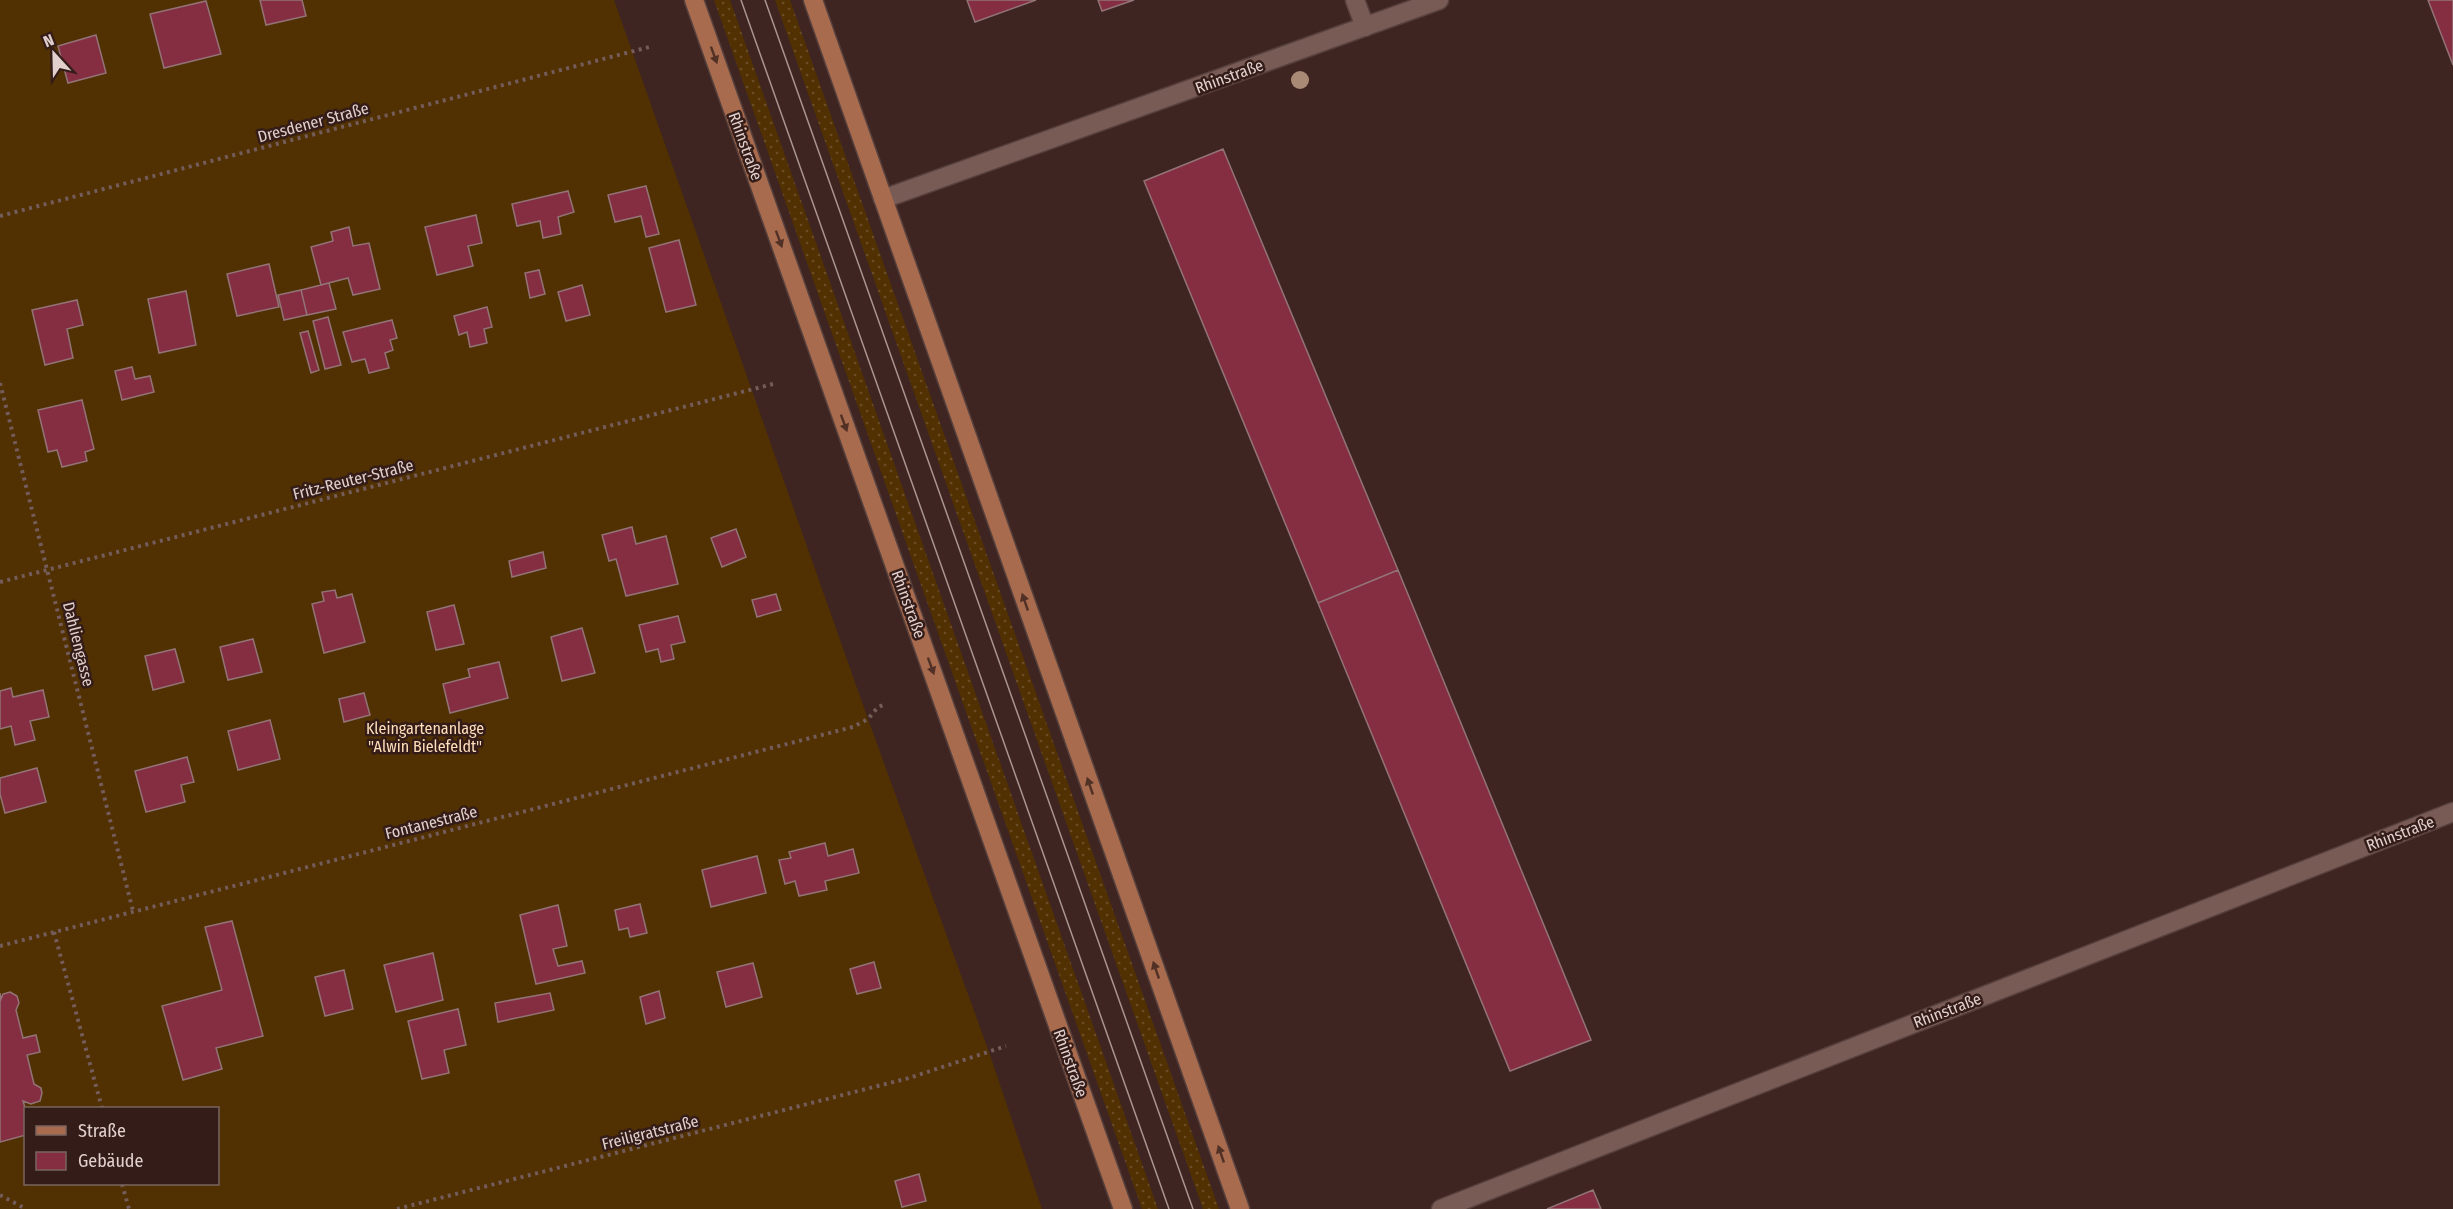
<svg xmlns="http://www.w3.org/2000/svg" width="2453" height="1209" viewBox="0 0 2453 1209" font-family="'Fira Sans Condensed',sans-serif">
	<defs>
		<pattern id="grass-dots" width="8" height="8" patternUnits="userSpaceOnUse" patternTransform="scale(1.5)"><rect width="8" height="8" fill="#513002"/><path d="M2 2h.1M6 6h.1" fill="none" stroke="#6a4d26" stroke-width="1.8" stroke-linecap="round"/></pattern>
	</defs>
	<rect width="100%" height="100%" fill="#3f2521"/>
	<path fill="url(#grass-dots)" d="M714,0H730L1158,1209H1142Z
		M775,0H790L1219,1209H1203Z"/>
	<path fill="#513002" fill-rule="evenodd" d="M0,0H614L868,719L989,1052L1042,1209H0ZM26,1108H218V1184H26Z"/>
	<path fill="#852e41" stroke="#927377" stroke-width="1.5" d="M260,0H302L306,16L266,25Z
		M967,0H1036L975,22Z
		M1098,0H1134L1102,11Z
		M2428,0H2453V65Z
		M206,1L221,54L164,68L150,14Z
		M96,35L106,73L68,83L58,46Z
		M1223,149L1398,570L1318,603L1144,181Z
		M646,186L659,234L646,237L641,216L615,222L608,195Z
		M568,191L574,212L558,217L561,234L543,238L540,221L517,226L512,204Z
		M476,215L482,243L468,246L473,266L437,275L425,227Z
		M349,227L353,246L369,243L380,289L353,295L348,278L321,285L311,247L333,241L331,232Z
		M679,240L696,305L666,312L649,248Z
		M269,264L279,307L237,316L227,274Z
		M539,270L545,294L530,298L525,273Z
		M329,283L336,309L307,315L301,290Z
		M582,285L590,315L566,321L558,292Z
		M301,290L307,315L284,320L278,295Z
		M186,291L196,345L159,353L148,299Z
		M77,300L83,325L67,329L73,358L45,365L32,310Z
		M487,307L492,327L484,329L487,343L470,347L467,332L459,335L454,316Z
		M328,317L341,365L325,369L313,321Z
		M392,320L397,338L390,340L393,350L385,353L389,368L369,373L365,359L352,362L343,332Z
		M308,331L319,370L311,373L300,333Z
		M132,367L135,379L150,376L154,392L122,400L115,371Z
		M82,400L94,449L85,452L87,461L62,467L57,450L48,452L38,410Z
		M632,527L636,544L666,536L678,584L626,596L616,559L609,561L602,535Z
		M736,529L746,557L722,567L711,538Z
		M543,552L546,568L512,577L509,561Z
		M1398,570L1591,1040L1510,1071L1318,603Z
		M335,590L337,598L352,594L365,642L324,653L312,604L324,601L322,592Z
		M776,594L781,610L757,617L752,600Z
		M454,605L464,644L436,650L427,612Z
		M678,616L685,642L671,645L674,659L661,662L658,649L646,652L639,625Z
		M582,628L595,673L562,681L551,637Z
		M253,639L262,672L228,680L220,647Z
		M175,649L184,682L153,690L145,656Z
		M499,662L508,698L450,713L443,684L470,677L468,669Z
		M11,688L13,697L43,690L49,717L30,721L35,740L15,745L11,726L0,729V691Z
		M364,693L370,715L344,722L339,699Z
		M270,720L280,759L238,770L228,731Z
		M187,757L194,782L181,785L185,802L146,812L135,771Z
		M37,768L46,802L5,813L0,794V778Z
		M825,843L828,856L853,849L859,873L825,881L827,890L799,896L795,881L785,884L779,860L791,858L789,852Z
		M757,856L766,893L711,907L702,870Z
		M640,904L647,933L630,937L628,928L619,930L615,910Z
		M558,905L567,946L553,949L558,966L582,961L585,973L536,984L520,915Z
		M232,921L263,1036L216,1048L222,1069L183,1080L162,1006L222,990L205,927Z
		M433,953L443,1000L396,1012L384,965Z
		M874,962L881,988L857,994L850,969Z
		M753,963L762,997L726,1007L717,972Z
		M344,970L353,1009L325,1016L315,977Z
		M659,991L665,1018L646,1024L640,997Z
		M10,992L17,996L19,1003L16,1010L23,1038L36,1035L40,1052L27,1055L34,1084L41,1088L42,1093L40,1101L31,1104L23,1101L26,1111V1135L0,1142V993L1,999L3,994Z
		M550,993L554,1010L498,1022L495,1003Z
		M458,1009L466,1045L444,1050L449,1073L422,1079L408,1021Z
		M919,1174L926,1201L902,1207L895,1181Z
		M1593,1190L1601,1209H1547Z"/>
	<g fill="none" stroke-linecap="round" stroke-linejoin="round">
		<defs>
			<path id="minor" d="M1355,0L1365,27
				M883,199L1439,0
				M1441,1209L2453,812"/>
			<path id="major" d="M694,0L1123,1209
				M813,0L1240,1209"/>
		</defs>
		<use href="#minor" stroke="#56403d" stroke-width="21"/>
		<use href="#major" stroke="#56403d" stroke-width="21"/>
		<path stroke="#735c59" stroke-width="4" stroke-dasharray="3 4.5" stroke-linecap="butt" d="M0,216L653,46
			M0,383L133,911
			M0,582L773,384
			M54,932L102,1108
			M0,946L853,727L868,719L878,707L886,704
			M122,1184L129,1209
			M0,1195L26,1209
			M397,1209L909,1078L1006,1046"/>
		<use href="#minor" stroke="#795b56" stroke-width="18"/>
		<use href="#major" stroke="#a86b4d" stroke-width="18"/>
		<path stroke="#a99591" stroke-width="1.5" d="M741,0L1169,1209
			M765,0L1193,1209"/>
	</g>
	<circle fill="#a98b75" cx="1300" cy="80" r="9"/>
	<defs><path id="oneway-solid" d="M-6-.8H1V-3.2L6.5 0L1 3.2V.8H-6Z" transform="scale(1.5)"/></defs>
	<g fill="#513025">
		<use href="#oneway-solid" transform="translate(714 55) rotate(70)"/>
		<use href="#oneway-solid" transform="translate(779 239) rotate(70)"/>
		<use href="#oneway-solid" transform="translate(844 423) rotate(70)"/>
		<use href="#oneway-solid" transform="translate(1025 602) rotate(-109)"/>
		<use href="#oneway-solid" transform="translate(931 666) rotate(70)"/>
		<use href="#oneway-solid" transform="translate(1090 786) rotate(-109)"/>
		<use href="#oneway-solid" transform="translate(1156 970) rotate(-109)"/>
		<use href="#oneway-solid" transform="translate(1221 1154) rotate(-109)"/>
	</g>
	<g text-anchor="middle" stroke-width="5" stroke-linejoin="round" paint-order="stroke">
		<g font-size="16" fill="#e1d0cd" stroke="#341c18">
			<text transform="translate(1229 76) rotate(-20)" y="6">Rhinstraße</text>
			<text transform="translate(313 122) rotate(-15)" y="6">Dresdener Straße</text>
			<text transform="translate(746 146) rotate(70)" y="6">Rhinstraße</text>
			<text transform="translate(353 479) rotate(-14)" y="6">Fritz-Reuter-Straße</text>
			<text transform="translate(909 604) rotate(70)" y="6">Rhinstraße</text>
			<text transform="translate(79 644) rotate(76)" y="6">Dahliengasse</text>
			<text transform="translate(431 822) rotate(-14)" y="6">Fontanestraße</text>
			<text transform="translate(2400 833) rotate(-21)" y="6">Rhinstraße</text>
			<text transform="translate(1947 1010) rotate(-21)" y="6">Rhinstraße</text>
			<text transform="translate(1071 1063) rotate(70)" y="6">Rhinstraße</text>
			<text transform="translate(650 1132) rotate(-14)" y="6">Freiligratstraße</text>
		</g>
		<g font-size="16" fill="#ffdeba" stroke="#341c18">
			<text x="425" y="734">Kleingartenanlage<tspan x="425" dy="18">"Alwin Bielefeldt"</tspan></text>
		</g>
	</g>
	<rect x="24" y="1107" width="195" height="78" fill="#341c18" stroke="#796460" stroke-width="1.5"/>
	<rect x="36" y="1126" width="30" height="9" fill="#a86b4d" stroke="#796460" stroke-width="1.5"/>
	<text x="78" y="1137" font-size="18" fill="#e1d0cd">Straße</text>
	<rect x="36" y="1152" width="30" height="18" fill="#852e41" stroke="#796460" stroke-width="1.5"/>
	<text x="78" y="1167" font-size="18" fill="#e1d0cd">Gebäude</text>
	<g transform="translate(54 54) rotate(338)" stroke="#341c18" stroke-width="4.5" paint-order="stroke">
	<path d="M0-4.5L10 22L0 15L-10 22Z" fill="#e1d0cd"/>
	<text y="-9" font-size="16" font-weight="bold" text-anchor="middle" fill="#e1d0cd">N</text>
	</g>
</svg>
